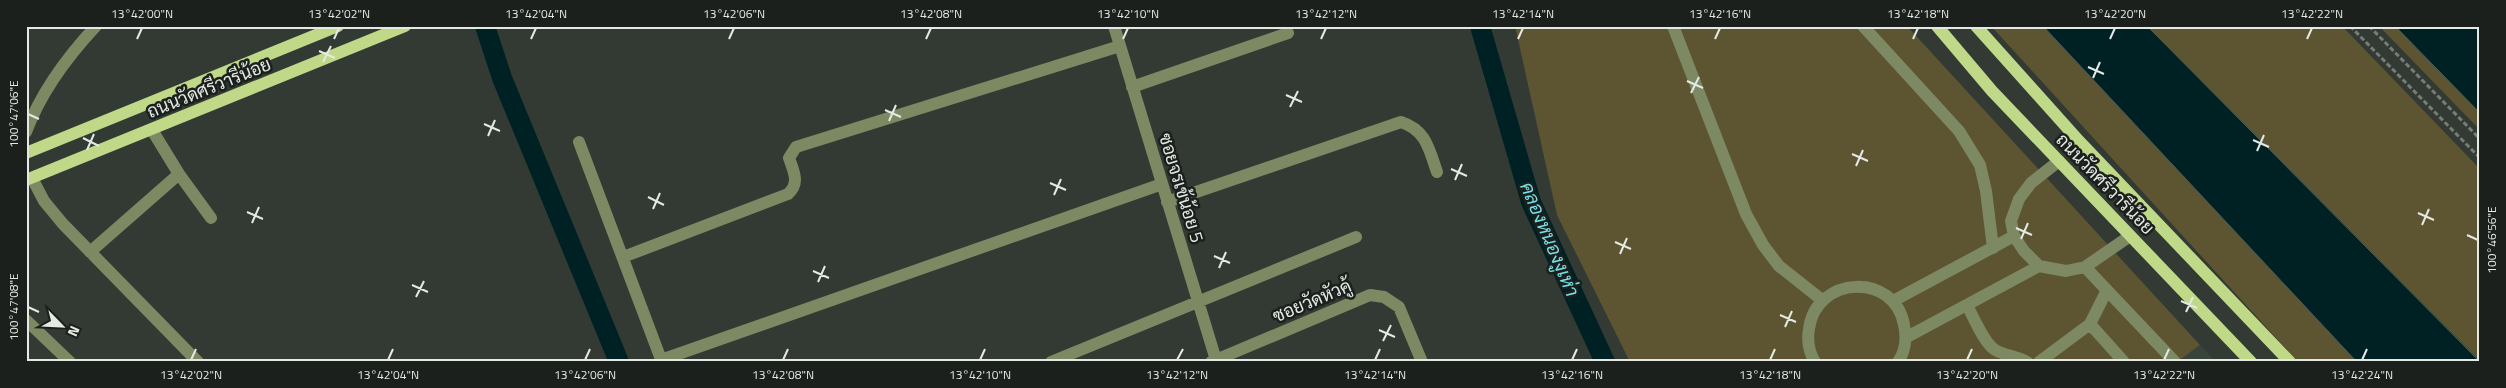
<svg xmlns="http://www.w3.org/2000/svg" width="2506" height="388" viewBox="0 0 2506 388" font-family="'Titillium Web',Sarabun,sans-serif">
	<rect width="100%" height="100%" fill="#323a33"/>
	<path fill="#384439" d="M2200,345L2216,362H2177Z"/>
	<path fill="#5d5531" d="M1515,26H1907L2200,345L2177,362H1630L1557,215Z
		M1991,26H2043L2357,362H2298Z
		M2147,26H2342L2480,169V361Z
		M2379,26H2395L2480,113V130Z"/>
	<path fill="#002124" stroke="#445d5e" d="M2043,26H2147L2480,362H2357Z
		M2395,26H2480V113Z"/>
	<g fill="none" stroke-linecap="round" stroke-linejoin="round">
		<path stroke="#002124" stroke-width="20" d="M485,26L502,78L619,362
			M1480,26L1531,202L1605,362"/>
		<path stroke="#767c76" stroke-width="3" stroke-dasharray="5 2.5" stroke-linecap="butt" d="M2350,26L2480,158
			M2369,26L2480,139"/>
		<path stroke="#7c8962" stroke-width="12" d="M1114,26L1216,360
			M1673,26L1746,214L1763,245L1779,266L1822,300
			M1863,26L1959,131L1980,165L1986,191L1993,248
			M1132,87L1288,33
			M152,130L179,174L211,218
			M26,132C41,92 67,57 96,26
			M579,142L662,362
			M2059,161L2031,183L2019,199L2011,221L2014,236L2024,251L2039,266L2066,271L2085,267L2130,236
			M32,178L44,201L63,224L198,362
			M1167,202L1401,122C1426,130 1429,149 1437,172
			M90,252L179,174
			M623,257L788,194C800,183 794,172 789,158L796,147L1120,46
			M2085,267L2175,362
			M1893,301L2014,236
			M1967,305C1973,316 1985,346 1997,351C2007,356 2017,356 2027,362
			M26,320L70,362
			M2090,324L2124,362
			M1907,337L2039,266
			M661,360L1162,184
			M1051,362L1356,237
			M1211,362L1370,295L1384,297L1399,307L1422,362
			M1815,362C1809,352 1807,340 1809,329C1816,275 1895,272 1904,325C1907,338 1905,352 1898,362
			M2039,362L2090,324L2107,290"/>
		<path stroke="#bfd988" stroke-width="12" d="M1937,26L1992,91L2251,362
			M1976,26L2079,141L2290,362
			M26,153L338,26
			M26,180L405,26"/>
	</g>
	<path fill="none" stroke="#e4e9e4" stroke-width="2" d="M137,39L142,28M334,39L339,28M531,39L536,28M729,39L734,28M926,39L931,28M1123,39L1128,28M1321,39L1326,28M1518,39L1523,28M1715,39L1720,28M1913,39L1918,28M2110,39L2115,28M2307,39L2312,28M319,51L335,58M323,62L331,46M2088,67L2104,74M2093,78L2100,62M1687,81L1703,88M1691,93L1699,77M1286,95L1302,102M1290,107L1298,91M885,110L901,117M28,114L39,119M889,121L896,105M484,124L500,131M488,136L495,120M83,138L99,146M2253,140L2269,147M87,150L94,134M2257,151L2264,135M1852,154L1868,161M1856,166L1863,150M1451,169L1467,176M1455,180L1462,164M1050,183L1066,190M1054,195L1061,179M648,197L664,205M653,209L660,193M247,212L263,219M2418,213L2434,220M252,223L259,207M2422,225L2429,209M2016,228L2032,235M2467,235L2478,240M2021,239L2028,223M1615,242L1631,249M1620,254L1627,238M1214,256L1230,263M1219,268L1226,252M813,271L829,278M818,282L825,266M412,285L428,292M416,297L424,281M2181,301L2197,308M28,307L39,312M2186,312L2193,297M1780,315L1796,322M1785,327L1792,311M1379,330L1395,337M1383,341L1391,325M191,360L196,349M388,360L393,349M585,360L590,349M783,360L788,349M980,360L985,349M1177,360L1183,349M1375,360L1380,349M1572,360L1577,349M1770,360L1775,349M1967,360L1972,349M2164,360L2169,349M2362,360L2367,349"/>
	<g text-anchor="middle" stroke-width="5" stroke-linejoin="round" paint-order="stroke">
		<g font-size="18" fill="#e4e9e4" stroke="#1c201d">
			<text transform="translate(209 88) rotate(-22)" y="6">ถนนวัดศรีวารีน้อย</text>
			<text transform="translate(2105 184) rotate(46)" y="6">ถนนวัดศรีวารีน้อย</text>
			<text transform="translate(1181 188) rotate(73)" y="6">ซอยจรเข้น้อย 5</text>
			<text transform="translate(1312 301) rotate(-23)" y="6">ซอยวัดหัวคู้</text>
		</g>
		<g font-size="19" font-style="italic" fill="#76dfe8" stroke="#1c201d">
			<text transform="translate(1550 239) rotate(67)" y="7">คลองหนองงูเห่า</text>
		</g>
	</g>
	<rect width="2506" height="388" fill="none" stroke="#1c201d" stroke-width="55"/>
	<g transform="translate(62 326) rotate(114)" stroke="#1c201d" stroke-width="4" paint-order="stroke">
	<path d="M0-4L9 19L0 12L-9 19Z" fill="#e4e9e4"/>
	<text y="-8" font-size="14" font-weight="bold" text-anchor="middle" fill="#e4e9e4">N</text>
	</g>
	<rect x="28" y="28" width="2450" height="332" fill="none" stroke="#e4e9e4" stroke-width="2"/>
	<g font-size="12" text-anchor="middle" fill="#e4e9e4">
		<text x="142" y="18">13°42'00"N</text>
		<text x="339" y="18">13°42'02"N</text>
		<text x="536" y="18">13°42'04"N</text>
		<text x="734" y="18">13°42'06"N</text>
		<text x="931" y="18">13°42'08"N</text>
		<text x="1128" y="18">13°42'10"N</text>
		<text x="1326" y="18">13°42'12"N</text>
		<text x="1523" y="18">13°42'14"N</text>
		<text x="1720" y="18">13°42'16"N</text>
		<text x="1918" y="18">13°42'18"N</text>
		<text x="2115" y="18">13°42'20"N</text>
		<text x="2312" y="18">13°42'22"N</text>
		<text transform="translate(14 114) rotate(-90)" y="4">100°47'06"E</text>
		<text transform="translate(2492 240) rotate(-90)" y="4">100°46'56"E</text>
		<text transform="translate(14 307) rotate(-90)" y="4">100°47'08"E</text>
		<text x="191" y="379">13°42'02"N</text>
		<text x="388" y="379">13°42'04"N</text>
		<text x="585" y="379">13°42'06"N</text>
		<text x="783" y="379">13°42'08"N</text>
		<text x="980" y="379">13°42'10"N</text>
		<text x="1177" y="379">13°42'12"N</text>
		<text x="1375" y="379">13°42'14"N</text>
		<text x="1572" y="379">13°42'16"N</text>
		<text x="1770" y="379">13°42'18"N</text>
		<text x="1967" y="379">13°42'20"N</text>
		<text x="2164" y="379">13°42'22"N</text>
		<text x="2362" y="379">13°42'24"N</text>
	</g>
</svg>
